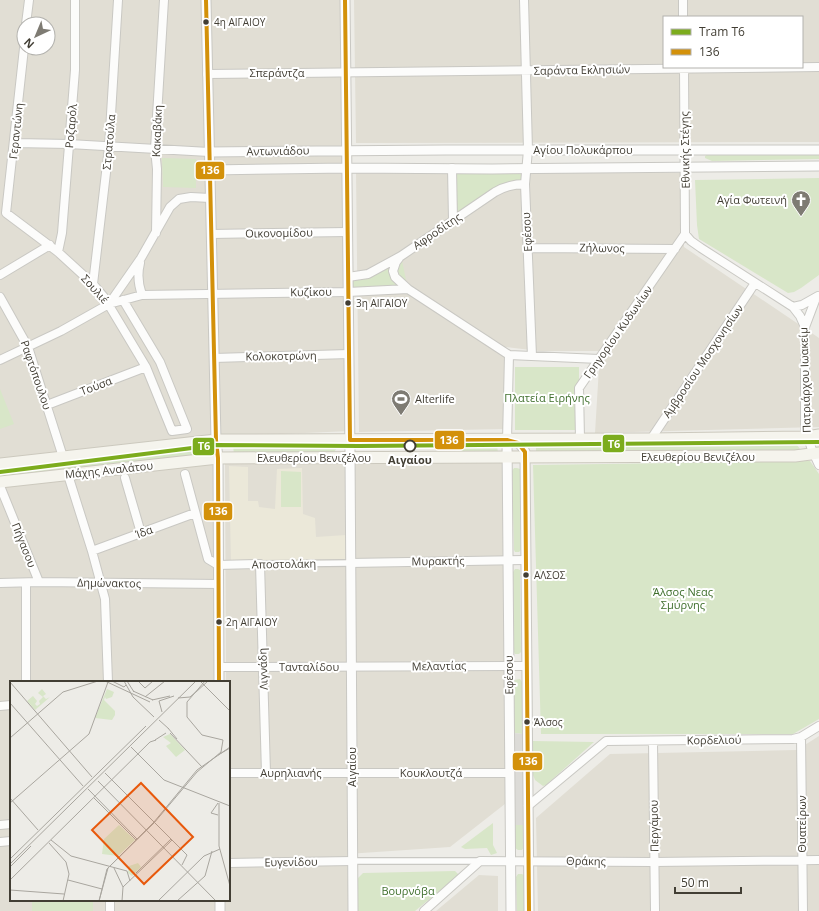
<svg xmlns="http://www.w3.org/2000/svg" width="819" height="911" viewBox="0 0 819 911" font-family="'Open Sans',sans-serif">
	<rect width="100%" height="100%" fill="#edece7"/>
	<path fill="#e1ded4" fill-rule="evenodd" d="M0,0H340L350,431L218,437L0,464ZM24,24H48V48H24Z
		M354,0H819V142L356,143ZM664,17H802V67H664Z
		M356,172L680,173L684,247L819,338V427L595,433L600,351H539L505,347L504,429L359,432Z
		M225,462L505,463L510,800L450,847L347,854L349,911H224V900H229V682H226Z
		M213,463L215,682H11V900H217V911H0V487Z
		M819,736V911H538L536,818L610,754L797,750Z
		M479,875L498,876V911H436Z"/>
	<path fill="#ebe8d9" d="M229,466L248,467V501H258L259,507L275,509L277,469L302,468L303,514L315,518L316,537L346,535L345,559L231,562Z"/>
	<path fill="#d8e6c8" d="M708,154H819V159L712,161L705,158V156Z
		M162,158L196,159V188L163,187Z
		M452,168H526L525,184H515L453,220Z
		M819,178V275L801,288L794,292L788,293L699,239L697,225L695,180Z
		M401,256L408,289L348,292V277L360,276Z
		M515,367H579V430H515Z
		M0,389L14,424L0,429Z
		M794,441L803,453L536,456V443Z
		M461,442H497L498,456H462Z
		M233,444L339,445L332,455L234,456Z
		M200,445L201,457L0,480V469Z
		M810,461L819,474V719L793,734H541L533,465Z
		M514,468H517L520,469L521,550L519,552H515L514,550L512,471Z
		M281,471L301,472V507H281Z
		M515,569H518L520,570L521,652L519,654H515L514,652L513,572Z
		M520,679L522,682L523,734L514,733L513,683L514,680Z
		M533,741L594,742L546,785L543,786L535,780L533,775Z
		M493,823V845L497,853L491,855L487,848L465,849L461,847Z
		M514,825H524V847L522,850H518L515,848Z
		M455,871L459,875L415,911H358V878L363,873Z
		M518,874H522L525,876V911H517L516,877Z
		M32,900H93V911H32Z"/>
	<path fill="#dcdbd7" d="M514,733L523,734L524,825H514Z"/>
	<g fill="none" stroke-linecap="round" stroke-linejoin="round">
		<defs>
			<path id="pedestrian" d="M260,564L350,563
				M353,861H480"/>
			<path id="minor" d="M524,0L528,150L525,184L532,356
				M683,0V17
				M26,24L29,0
				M24,48L6,213L58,252L93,284L104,297L146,367L172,431L187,429L160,362L123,300
				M684,67L685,234
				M207,74L819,67
				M15,143L69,144L209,152
				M452,168L453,220
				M156,233L157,169L155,149L164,0
				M211,234L348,232
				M685,234L691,241L701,248L793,307L800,316L805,327V428L812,450L819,465
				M528,248L675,249
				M58,252L62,233L75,70V0
				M399,258L396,262L393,271L395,277L408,289
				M140,263C137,275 138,284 142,295
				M0,275L50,245
				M348,277L368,274L401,256L495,192C505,186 513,184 525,184
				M93,284L109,147L118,0
				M0,297L28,347L63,457
				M109,304L141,258L170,207L179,199L191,197L210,198
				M793,307L802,305L818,296
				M805,327L816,298
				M509,355L599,359
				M214,358L349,354
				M0,360L61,331L109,304L142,295L348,292L408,289L509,355
				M47,405L146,367
				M580,439L579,388L685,234
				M651,439L755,283
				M507,440L509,355
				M185,474L208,559L218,565L260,564L266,773
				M68,475L92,551L105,599L108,682
				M125,478L141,533
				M0,486L39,582
				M92,551L195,513
				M350,563L526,560
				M0,583L39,582L219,584
				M26,583V682
				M219,667L527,666
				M0,706L11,705
				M801,737L803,911
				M653,741L655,911
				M229,773H510
				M528,806L606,741L793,739L801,737L819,726
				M0,825L11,824
				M0,842L11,841
				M229,863L353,861
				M110,900V911
				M424,911L480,861L654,862L819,860"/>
			<path id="tertiary" d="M206,0L216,440L218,458L219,682
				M345,0L350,453L353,911
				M209,152L446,150H819
				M210,170L347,168L492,169L819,166
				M220,900V911
				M511,911L507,440C517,441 521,443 525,452L529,911"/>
			<path id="secondary" d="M0,464L216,440L651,439L807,437L819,435
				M0,482L218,458L795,456L819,453"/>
		</defs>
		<use href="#pedestrian" stroke="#c9c8c3" stroke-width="8"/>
		<use href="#minor" stroke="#c9c8c3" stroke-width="10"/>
		<use href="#tertiary" stroke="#c9c8c3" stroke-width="11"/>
		<use href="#secondary" stroke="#ccc9be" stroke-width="13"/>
		<use href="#pedestrian" stroke="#fcfcfb" stroke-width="5.5"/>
		<use href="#minor" stroke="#fcfcfb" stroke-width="8"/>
		<use href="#tertiary" stroke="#fcfcfb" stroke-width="9"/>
		<use href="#secondary" stroke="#f5f4ed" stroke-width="11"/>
		<defs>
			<path id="bus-1" d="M206,0L216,440L218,458L219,682
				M345,0L350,440H507L518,443L525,452L529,911"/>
		</defs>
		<use href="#bus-1" stroke="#fff" stroke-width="7"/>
		<use href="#bus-1" stroke="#d3910a" stroke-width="4"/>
		<defs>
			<path id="tram-1" d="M0,472L216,445L359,446L819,442"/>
		</defs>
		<use href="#tram-1" stroke="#fff" stroke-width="7"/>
		<use href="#tram-1" stroke="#7cac1d" stroke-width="4"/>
	</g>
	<defs>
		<symbol id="church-pin" viewBox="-11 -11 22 30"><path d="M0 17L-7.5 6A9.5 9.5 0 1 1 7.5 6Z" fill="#7e7b73" stroke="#fff"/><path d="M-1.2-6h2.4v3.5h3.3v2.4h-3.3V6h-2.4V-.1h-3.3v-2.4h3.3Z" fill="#fff"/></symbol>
		<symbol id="stadium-pin" viewBox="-11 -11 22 30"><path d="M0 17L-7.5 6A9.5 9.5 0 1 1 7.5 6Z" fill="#7e7b73" stroke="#fff"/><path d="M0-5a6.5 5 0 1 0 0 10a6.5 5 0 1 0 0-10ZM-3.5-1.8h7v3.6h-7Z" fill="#fff"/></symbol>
	</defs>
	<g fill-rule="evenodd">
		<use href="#church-pin" x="790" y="189" width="22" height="30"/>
		<use href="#stadium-pin" x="390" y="388" width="22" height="30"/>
	</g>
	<g fill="#423e34" stroke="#fff" stroke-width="1.5">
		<circle cx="206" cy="22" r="3.5"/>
		<circle cx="348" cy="303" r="3.5"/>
		<circle cx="526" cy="575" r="3.5"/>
		<circle cx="219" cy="622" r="3.5"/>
		<circle cx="527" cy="722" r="3.5"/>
	</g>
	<circle fill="#fff" stroke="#423e34" stroke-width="2" cx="410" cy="446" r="5.5"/>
	<g text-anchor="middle" stroke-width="4" stroke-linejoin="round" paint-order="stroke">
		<g font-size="10" fill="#423e34" stroke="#fff" text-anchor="start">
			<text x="214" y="26">4η ΑΙΓΑΙΟΥ</text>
			<text x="356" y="307">3η ΑΙΓΑΙΟΥ</text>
			<text x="534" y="579">ΑΛΣΟΣ</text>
			<text x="226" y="626">2η ΑΙΓΑΙΟΥ</text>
			<text x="534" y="726">Άλσος</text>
		</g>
		<g font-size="11" fill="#423e34" stroke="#fff">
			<text transform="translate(582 70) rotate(-1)" y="4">Σαράντα Εκλησιών</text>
			<text x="277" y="77">Σπεράντζα</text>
			<text transform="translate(71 126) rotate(-85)" y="4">Ροζαρόλ</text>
			<text transform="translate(16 131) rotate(-84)" y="4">Γεραντώνη</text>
			<text transform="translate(157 131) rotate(-88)" y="4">Κακαβάκη</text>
			<text transform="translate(109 142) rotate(-85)" y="4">Στρατούλα</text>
			<text x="583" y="154">Αγίου Πολυκάρπου</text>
			<text transform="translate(685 150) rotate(-91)" y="4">Εθνικής Στέγης</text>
			<text transform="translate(278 151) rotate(-1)" y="4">Αντωνιάδου</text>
			<text transform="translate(437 231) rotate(-34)" y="4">Αφροδίτης</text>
			<text transform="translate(527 232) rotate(-93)" y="4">Εφέσου</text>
			<text transform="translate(279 233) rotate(-1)" y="4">Οικονομίδου</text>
			<text transform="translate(602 248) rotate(1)" y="4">Ζήλωνος</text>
			<text transform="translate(95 289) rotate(48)" y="4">Σουλιέ</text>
			<text transform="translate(311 292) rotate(-1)" y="4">Κυζίκου</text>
			<text transform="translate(618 332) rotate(-55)" y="4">Γρηγορίου Κυδωνίων</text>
			<text transform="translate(281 356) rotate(-1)" y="4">Κολοκοτρώνη</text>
			<text transform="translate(703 361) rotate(-56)" y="4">Αμβροσίου Μοσχονησίων</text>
			<text transform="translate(36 375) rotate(71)" y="4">Ραφτόπουλου</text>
			<text transform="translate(805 380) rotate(-92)" y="4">Πατριάρχου Ιωακείμ</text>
			<text transform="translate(96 386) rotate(-21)" y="4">Τούσα</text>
			<text x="698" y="461">Ελευθερίου Βενιζέλου</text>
			<text x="314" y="462">Ελευθερίου Βενιζέλου</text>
			<text transform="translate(109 470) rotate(-6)" y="4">Μάχης Αναλάτου</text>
			<text transform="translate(144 532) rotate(-20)" y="4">Ίδα</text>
			<text transform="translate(24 545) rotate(68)" y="4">Πήγασου</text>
			<text transform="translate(438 561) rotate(-1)" y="4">Μυρακτής</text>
			<text transform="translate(284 564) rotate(-1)" y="4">Αποστολάκη</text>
			<text transform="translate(109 583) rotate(1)" y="4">Δημώνακτος</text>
			<text transform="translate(439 666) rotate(-1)" y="4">Μελαντίας</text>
			<text x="309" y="671">Τανταλίδου</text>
			<text transform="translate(263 669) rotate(-92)" y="4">Λιγνάδη</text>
			<text transform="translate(509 675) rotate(-91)" y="4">Εφέσου</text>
			<text transform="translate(714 740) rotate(-1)" y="4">Κορδελιού</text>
			<text transform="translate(352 767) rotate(-90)" y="4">Αιγαίου</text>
			<text x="291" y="777">Αυρηλιανής</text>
			<text x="431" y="777">Κουκλουτζά</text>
			<text transform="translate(802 824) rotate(-90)" y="4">Θυατείρων</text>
			<text transform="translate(654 826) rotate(-91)" y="4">Περγάμου</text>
			<text transform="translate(586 861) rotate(1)" y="4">Θράκης</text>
			<text transform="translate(291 862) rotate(-1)" y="4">Ευγενίδου</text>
		</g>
		<g font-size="11" fill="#423e34" stroke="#fff" text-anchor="end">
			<text x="787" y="204">Αγία Φωτεινή</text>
			<text x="415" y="403" text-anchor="start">Alterlife</text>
		</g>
		<g font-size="11" fill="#3f6f2c" stroke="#fff">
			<text x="547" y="402">Πλατεία Ειρήνης</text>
			<text x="683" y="596">Άλσος Νεας<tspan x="683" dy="13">Σμύρνης</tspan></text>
			<text x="408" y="895">Βουρνόβα</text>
		</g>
		<g font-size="11" font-weight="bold" fill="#423e34" stroke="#fff">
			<text x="410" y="464">Αιγαίου</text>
		</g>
	</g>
	<g transform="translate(10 681)">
		<rect width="220" height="220" fill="#edece7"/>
		<path d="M32,8L36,13L33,15L36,18L40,16L25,29L17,20L23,15L27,20L25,23L27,25L30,23L29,20L33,16L28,12ZM97,8L104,11L102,16L96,18L95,16L94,19L105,30V34L102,39L85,37ZM160,53L175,69L166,76L156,65L161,62L153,56ZM109,144L125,159L108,175L92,173L94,158ZM128,182L131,186L122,195L118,192L119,185Z" fill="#d8e6c8"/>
		<path fill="none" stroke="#a9a69f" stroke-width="1" d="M95,0L140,21M102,0L114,6L116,4M114,0L123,16L144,36M117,0L124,11M128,0L135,7L143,0M190,0L220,30M0,1L82,96M123,10L143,19M186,11L198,0M135,16L155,0M168,17L180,16L187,10M142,19L160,15M0,22L73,105M152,31L149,20L164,15M149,39L159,48M158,47L167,58M160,52L192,86M0,57L53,11L88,0M145,59L156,52M121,66L154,99L220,125M208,74L220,67M95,92L177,174L172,184M88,100L206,220M78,108L127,158M0,117L28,149M84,117L126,159M0,122L79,53L98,1M208,122L201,132L208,134M209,122V165L220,205M41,159L61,175L117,190L120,200M39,162L56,181L59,193L53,220M0,178L136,45M0,183L186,0M0,186L21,165M104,187L113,206L112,220M126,192L161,158M0,199L140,61L146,59M58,199L92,208M113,206L162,159M0,209L54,213M89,220L97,188L144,141L187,89L220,66M89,220L98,187L144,142L187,91L211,71L213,59L192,54L177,36V21L195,0M148,220L194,175L210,168M167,220L195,195L202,170"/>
		<path fill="#e8590c" fill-opacity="0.15" stroke="#e8590c" stroke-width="2" d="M131,102L183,156L134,203L82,149Z"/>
		<rect width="220" height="220" fill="none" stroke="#423e34" stroke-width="2"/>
	</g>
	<g stroke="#fff" stroke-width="1.5">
		<rect x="195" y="161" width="30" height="19" rx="4" fill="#d3910a"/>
		<rect x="434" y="430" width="31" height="20" rx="4" fill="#d3910a"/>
		<rect x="602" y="434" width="23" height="19" rx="4" fill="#7cac1d"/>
		<rect x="192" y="437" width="23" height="19" rx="4" fill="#7cac1d"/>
		<rect x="203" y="502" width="30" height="19" rx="4" fill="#d3910a"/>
		<rect x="512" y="752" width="31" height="19" rx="4" fill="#d3910a"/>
	</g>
	<g font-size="11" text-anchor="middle" font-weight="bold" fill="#fff">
		<text x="210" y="174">136</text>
		<text x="449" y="444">136</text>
		<text x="614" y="448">Τ6</text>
		<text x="204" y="450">Τ6</text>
		<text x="218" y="515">136</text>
		<text x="528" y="765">136</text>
	</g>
	<rect x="663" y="16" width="140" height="52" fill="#ffffff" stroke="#b3b2ae"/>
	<rect x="671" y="29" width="20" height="6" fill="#7cac1d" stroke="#b3b2ae"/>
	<text x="699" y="36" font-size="12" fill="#423e34">Tram Τ6</text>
	<rect x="671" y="49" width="20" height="6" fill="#d3910a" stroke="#b3b2ae"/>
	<text x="699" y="56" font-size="12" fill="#423e34">136</text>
	<g transform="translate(36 36) rotate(224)"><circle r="19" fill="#ffffff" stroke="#b3b2ae"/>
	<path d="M0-3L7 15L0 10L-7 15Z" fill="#7e7b73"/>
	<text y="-6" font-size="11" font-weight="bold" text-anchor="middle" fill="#423e34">N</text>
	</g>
	<path d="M675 887v6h66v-6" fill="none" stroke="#423e34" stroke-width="2"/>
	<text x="681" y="887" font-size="12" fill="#423e34" stroke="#ffffff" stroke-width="3" paint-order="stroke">50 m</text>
</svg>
